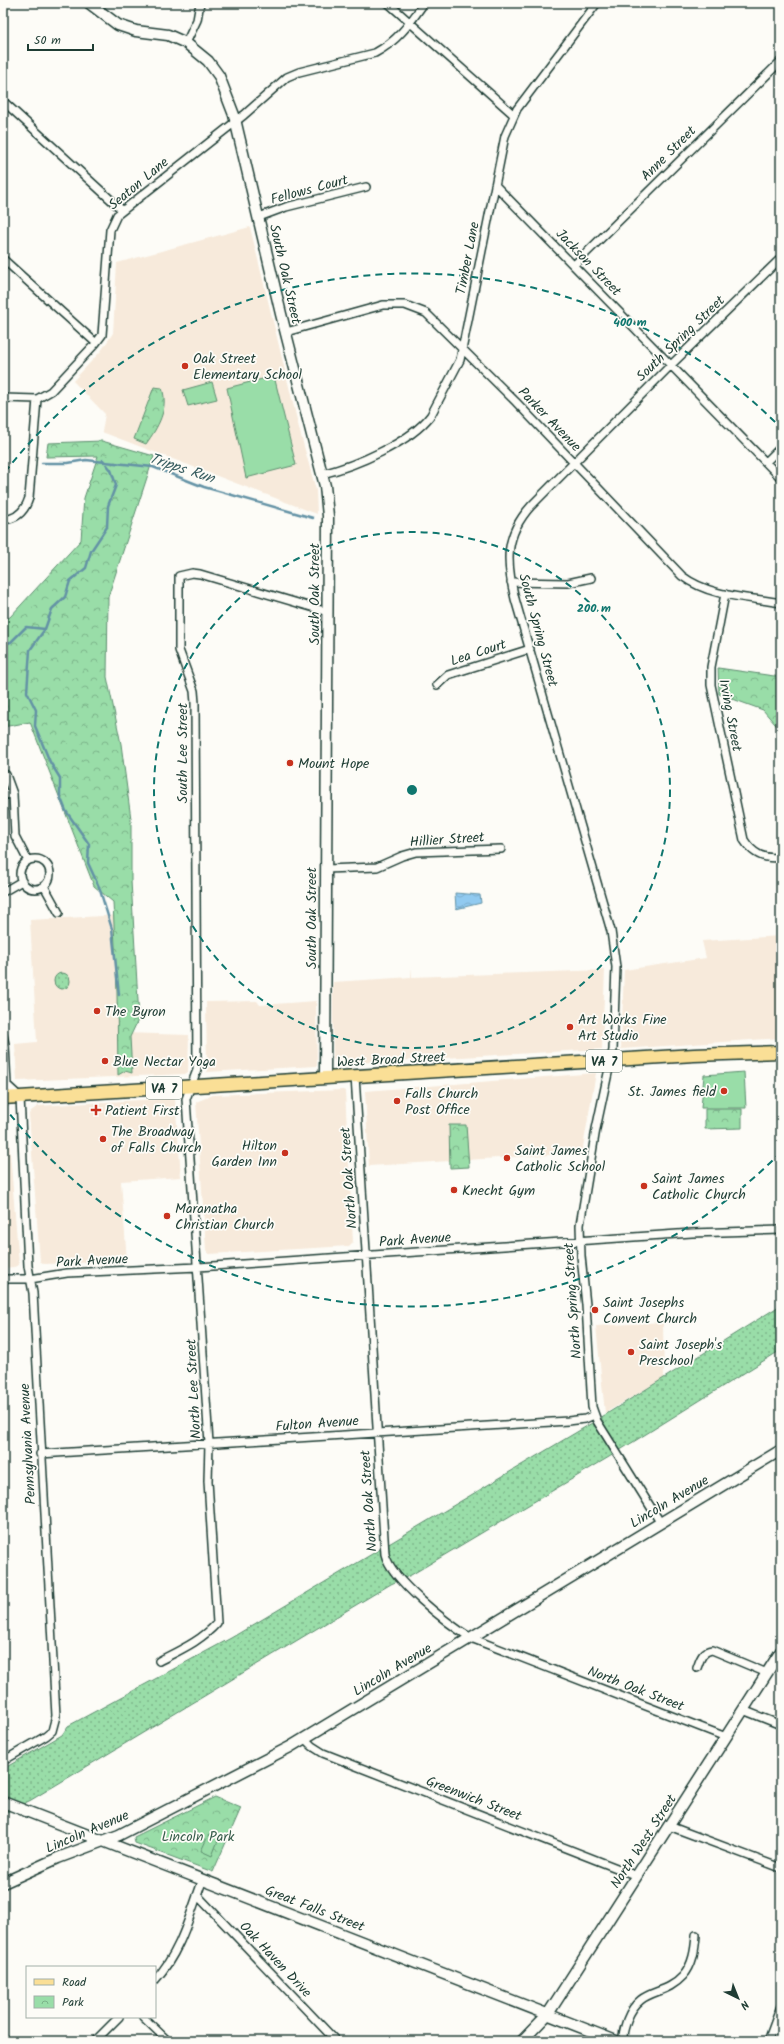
<svg xmlns="http://www.w3.org/2000/svg" width="784" height="2044" viewBox="0 0 784 2044" font-family="Kalam,sans-serif">
	<defs>
		<pattern id="grass-dots" width="8" height="8" patternUnits="userSpaceOnUse"><rect width="8" height="8" fill="#99dda8"/><path d="M2 2h.1M6 6h.1" fill="none" stroke="#7cb48a" stroke-width="1.8" stroke-linecap="round"/></pattern>
		<pattern id="park-crowns" width="20" height="18" patternUnits="userSpaceOnUse"><rect width="20" height="18" fill="#99dda8"/><path d="M2 6a3 3 0 1 1 6 0M12 15a3 3 0 1 1 6 0" fill="none" stroke="#7cb48a"/></pattern>
		<pattern id="water-waves" width="16" height="10" patternUnits="userSpaceOnUse"><rect width="16" height="10" fill="#91caf0"/><path d="M0 5q4-4 8 0t8 0" fill="none" stroke="#7daece"/></pattern>
	</defs>
	<rect width="100%" height="100%" fill="#fdfcf7"/>
	<filter id="ink" filterUnits="userSpaceOnUse"><feTurbulence type="fractalNoise" baseFrequency=".025" numOctaves="2"/><feDisplacementMap in="SourceGraphic" scale="8" xChannelSelector="R" yChannelSelector="G"/><feConvolveMatrix kernelMatrix="1 2 1 2 8 2 1 2 1" color-interpolation-filters="sRGB"/></filter>
	<g filter="url(#ink)">
		<path fill="#f7eadb" d="M250,227L300,432L316,490L317,514L102,432L105,414L73,381L101,351L113,333L117,263Z
			M120,915L124,1033L189,1035L188,1072L185,1074L17,1081L15,1044L37,1042L30,920Z
			M781,936V1038L621,1049L624,970L706,958L702,941Z
			M412,967V977L605,970L602,1049L338,1064L333,1059V982L411,977Z
			M257,1001L260,1005L316,1001L317,1066L207,1072L206,1002Z
			M596,1073L582,1153L369,1166L365,1091Z
			M343,1090L345,1091L353,1242L349,1246L209,1254L206,1250L196,1102L213,1095Z
			M175,1098L181,1177L121,1181L127,1261L44,1264L40,1261L29,1114L31,1111L38,1106Z
			M3,1114H7L19,1265L14,1267L3,1268Z
			M663,1322L664,1378L605,1413L596,1326Z"/>
		<path fill="url(#grass-dots)" stroke="#5c8d6e" d="M54 981a8 8 0 1 1 16 0a8 8 0 1 1-16 0Z
			M781,1305V1350L609,1457L411,1575L391,1584L31,1800L3,1814V1769L62,1735L68,1726L231,1638L592,1423Z"/>
		<path fill="url(#park-crowns)" stroke="#5c8d6e" d="M154,387L162,388C169,409 158,427 146,444L134,439Z
			M102,441L154,456L108,597L107,677L121,744L131,819V881L139,1018L130,1037L132,1073L125,1071L118,1075L117,992L113,902L94,886L30,722L3,727V620L10,617L81,540L84,498L98,456L46,457L48,443Z
			M718,668L781,677V731L763,710L719,694Z
			M705,1109H742V1128L705,1129Z
			M449,1125H466L469,1167L450,1168Z
			M215,1797L241,1808L213,1872L135,1843L134,1837Z"/>
		<path fill="#99dda8" stroke="#5c8d6e" d="M274,376L296,465L246,478L227,388Z
			M212,382L217,399L188,406L183,390Z
			M744,1072L746,1108H701L704,1075Z
			M209,1834L219,1838L212,1856L201,1851Z"/>
		<path fill="url(#water-waves)" stroke="#6392a5" d="M455,893L480,895L481,903L456,909Z"/>
		<g fill="none" stroke-linecap="round" stroke-linejoin="round">
			<path stroke="#6392a5" stroke-width="2.5" d="M103,460L111,470L116,485L108,506L107,527L91,551L86,568L70,581L65,597L52,609L45,629L30,650L27,692L36,710L35,726L50,762L60,778V796L66,811L89,844L88,863L99,887L112,929L119,995
				M42,463H68L86,460L153,467L204,487L313,518
				M3,644L11,642L26,627L45,629"/>
			<defs>
				<path id="street" d="M388,3L514,115
					M186,43L197,20L200,3
					M3,101L122,210
					M495,185L781,478
					M259,217L286,207L366,187
					M3,259L96,343
					M574,265L781,61
					M286,332L383,305H405L426,313L516,402L682,576C710,597 747,597 781,603
					M3,398L37,399
					M766,462L781,447
					M322,474C355,466 410,443 431,415L460,360L505,136L517,109L597,3
					M3,520C17,519 25,511 29,498L37,399L51,391L96,343L102,335L110,230L117,215L244,115L287,77L299,72L375,53C398,41 410,23 424,3
					M511,582L568,583L591,578
					M725,594L711,667V685L744,840C753,854 764,860 781,857
					M437,685L448,675L530,649
					M3,773L6,775L13,794L3,795
					M13,794L15,836L28,861
					M20 874a15 15 0 1 1 30 0a15 15 0 1 1-30 0Z
					M326,869L377,867L402,856L416,852L501,849
					M44,886L59,913
					M3,892L22,881
					M3,1035L5,1044L7,1085L20,1097L28,1266L33,1293L56,1716L52,1731L46,1736L3,1761
					M355,1076L385,1554C391,1580 448,1624 471,1638L726,1737
					M3,1279H30L67,1273L198,1267L692,1233L781,1230
					M40,1454L568,1421L585,1419L594,1415
					M660,1522L597,1421L592,1407L586,1305L581,1256L580,1225L596,1129L613,1050L616,967L611,931L515,599C506,562 504,536 531,506L671,365L781,258
					M159,1661C180,1650 201,1641 217,1623L208,1481L209,1443L186,1099L197,1070L195,703L194,691L179,650V576L192,573L200,574L328,612
					M697,1668C700,1660 702,1651 712,1650L767,1673
					M743,1710L781,1725
					M305,1739L312,1746L323,1753L637,1876
					M669,1826L781,1868
					M197,1895L336,2041
					M155,1980C181,1952 190,1914 203,1879
					M143,2017L168,2041
					M95,2041L119,2017
					M623,2041C622,2033 625,2027 627,2020C640,1986 663,1998 683,1976C693,1965 695,1949 696,1935
					M768,2041L781,2006"/>
				<path id="secondary" d="M89,3L118,25L136,31L168,35L186,43L208,61L219,76L234,115L281,314L325,486L328,516L325,1078
					M3,1802L616,2041
					M3,1883L58,1858L119,1835L290,1747L781,1450
					M522,2041L548,2014L781,1651"/>
				<path id="primary" d="M3,1098L694,1055L781,1052"/>
			</defs>
			<use href="#street" stroke="#1f3d34" stroke-width="10"/>
			<use href="#secondary" stroke="#1f3d34" stroke-width="13"/>
			<use href="#primary" stroke="#1f3d34" stroke-width="15"/>
			<use href="#street" stroke="#fdfcf7" stroke-width="7"/>
			<use href="#secondary" stroke="#fdfcf7" stroke-width="10"/>
			<use href="#primary" stroke="#fadf96" stroke-width="12"/>
		</g>
	</g>
	<g fill="none" stroke="#0f766e" stroke-width="2" stroke-dasharray="7 5">
		<circle cx="412" cy="790" r="258"/>
		<path d="M781 1152A517 517 0 0 1 5 1108M5 472A517 517 0 0 1 781 428"/>
	</g>
	<g fill="#c8321e" stroke="#fdfcf7" stroke-width="1.5">
		<circle cx="185" cy="366" r="4"/>
		<circle cx="290" cy="763" r="4"/>
		<circle cx="97" cy="1011" r="4"/>
		<circle cx="570" cy="1027" r="4"/>
		<circle cx="105" cy="1061" r="4"/>
		<circle cx="724" cy="1091" r="4"/>
		<circle cx="397" cy="1101" r="4"/>
		<path d="M94 1104h4v4h4v4h-4v4h-4v-4h-4v-4h4z"/>
		<circle cx="103" cy="1139" r="4"/>
		<circle cx="285" cy="1153" r="4"/>
		<circle cx="507" cy="1158" r="4"/>
		<circle cx="644" cy="1186" r="4"/>
		<circle cx="454" cy="1190" r="4"/>
		<circle cx="167" cy="1216" r="4"/>
		<circle cx="595" cy="1310" r="4"/>
		<circle cx="631" cy="1352" r="4"/>
	</g>
	<g text-anchor="middle" stroke-width="3.5" stroke-linejoin="round" paint-order="stroke">
		<g fill="#fdfcf7" stroke="#62766e" stroke-width="1">
			<rect x="586" y="1050" width="36" height="22" rx="3"/>
			<rect x="146" y="1077" width="36" height="22" rx="3"/>
		</g>
		<g font-size="13" font-weight="bold" fill="#1f3d34">
			<text x="604" y="1066">VA 7</text>
			<text x="164" y="1093">VA 7</text>
		</g>
		<g font-size="14" fill="#1f3d34" stroke="#fdfcf7">
			<text transform="translate(668 153) rotate(-45)" y="5">Anne Street</text>
			<text transform="translate(138 183) rotate(-40)" y="5">Seaton Lane</text>
			<text transform="translate(309 189) rotate(-15)" y="5">Fellows Court</text>
			<text transform="translate(467 258) rotate(-79)" y="5">Timber Lane</text>
			<text transform="translate(589 262) rotate(46)" y="5">Jackson Street</text>
			<text transform="translate(286 274) rotate(77)" y="5">South Oak Street</text>
			<text transform="translate(680 338) rotate(-44)" y="5">South Spring Street</text>
			<text transform="translate(550 419) rotate(46)" y="5">Parker Avenue</text>
			<text transform="translate(314 594) rotate(-90)" y="5">South Oak Street</text>
			<text transform="translate(539 630) rotate(75)" y="5">South Spring Street</text>
			<text transform="translate(478 652) rotate(-18)" y="5">Lea Court</text>
			<text transform="translate(731 715) rotate(79)" y="5">Irving Street</text>
			<text transform="translate(182 753) rotate(-90)" y="5">South Lee Street</text>
			<text transform="translate(447 839) rotate(-4)" y="5">Hillier Street</text>
			<text transform="translate(311 918) rotate(-90)" y="5">South Oak Street</text>
			<text transform="translate(391 1059) rotate(-3)" y="5">West Broad Street</text>
			<text transform="translate(348 1178) rotate(-94)" y="5">North Oak Street</text>
			<text transform="translate(415 1239) rotate(-4)" y="5">Park Avenue</text>
			<text transform="translate(92 1260) rotate(-3)" y="5">Park Avenue</text>
			<text transform="translate(572 1301) rotate(-94)" y="5">North Spring Street</text>
			<text transform="translate(193 1389) rotate(-93)" y="5">North Lee Street</text>
			<text transform="translate(317 1423) rotate(-4)" y="5">Fulton Avenue</text>
			<text transform="translate(27 1444) rotate(-93)" y="5">Pennsylvania Avenue</text>
			<text transform="translate(368 1501) rotate(-94)" y="5">North Oak Street</text>
			<text transform="translate(669 1501) rotate(-31)" y="5">Lincoln Avenue</text>
			<text transform="translate(392 1669) rotate(-31)" y="5">Lincoln Avenue</text>
			<text transform="translate(636 1688) rotate(21)" y="5">North Oak Street</text>
			<text transform="translate(474 1798) rotate(21)" y="5">Greenwich Street</text>
			<text transform="translate(87 1831) rotate(-23)" y="5">Lincoln Avenue</text>
			<text transform="translate(643 1841) rotate(-57)" y="5">North West Street</text>
			<text transform="translate(315 1908) rotate(21)" y="5">Great Falls Street</text>
			<text transform="translate(276 1959) rotate(47)" y="5">Oak Haven Drive</text>
		</g>
		<g font-size="14" fill="#1f3d34" stroke="#fdfcf7" text-anchor="start">
			<text x="193" y="363">Oak Street<tspan x="193" dy="16">Elementary School</tspan></text>
			<text x="298" y="768">Mount Hope</text>
			<text x="105" y="1016">The Byron</text>
			<text x="578" y="1024">Art Works Fine<tspan x="578" dy="16">Art Studio</tspan></text>
			<text x="113" y="1066">Blue Nectar Yoga</text>
			<text x="716" y="1096" text-anchor="end">St. James field</text>
			<text x="405" y="1098">Falls Church<tspan x="405" dy="16">Post Office</tspan></text>
			<text x="105" y="1115">Patient First</text>
			<text x="111" y="1136">The Broadway<tspan x="111" dy="16">of Falls Church</tspan></text>
			<text x="277" y="1150" text-anchor="end">Hilton<tspan x="277" dy="16">Garden Inn</tspan></text>
			<text x="515" y="1155">Saint James<tspan x="515" dy="16">Catholic School</tspan></text>
			<text x="652" y="1183">Saint James<tspan x="652" dy="16">Catholic Church</tspan></text>
			<text x="462" y="1195">Knecht Gym</text>
			<text x="175" y="1213">Maranatha<tspan x="175" dy="16">Christian Church</tspan></text>
			<text x="603" y="1307">Saint Josephs<tspan x="603" dy="16">Convent Church</tspan></text>
			<text x="639" y="1349">Saint Joseph's<tspan x="639" dy="16">Preschool</tspan></text>
		</g>
		<g font-size="14" fill="#375d4b" stroke="#fdfcf7">
			<text x="198" y="1841">Lincoln Park</text>
		</g>
		<g font-size="15" font-style="italic" fill="#3c6063" stroke="#fdfcf7">
			<text transform="translate(182 468) rotate(18)" y="5">Tripps Run</text>
		</g>
	</g>
	<circle cx="412" cy="790" r="6" fill="#0f766e" stroke="#fdfcf7" stroke-width="2"/>
	<g font-size="12" text-anchor="middle" font-weight="bold" fill="#0f766e" stroke="#fdfcf7" stroke-width="3.5" stroke-linejoin="round" paint-order="stroke">
		<text x="630" y="326">400 m</text>
		<text x="594" y="612">200 m</text>
	</g>
	<rect width="784" height="2044" fill="none" stroke="#fdfcf7" stroke-width="16"/>
	<rect x="8" y="8" width="768" height="2028" fill="none" stroke="#1f3d34" stroke-width="1.5" filter="url(#ink)"/>
	<rect x="26" y="1966" width="130" height="52" fill="#fdfcf7" stroke="#a4b0a9"/>
	<rect x="34" y="1979" width="20" height="6" fill="#fadf96" stroke="#a4b0a9"/>
	<text x="62" y="1986" font-size="12" fill="#1f3d34">Road</text>
	<rect x="34" y="1996" width="20" height="12" fill="url(#park-crowns)" stroke="#a4b0a9"/>
	<text x="62" y="2006" font-size="12" fill="#1f3d34">Park</text>
	<g transform="translate(738 1998) rotate(137)" stroke="#fdfcf7" stroke-width="3" paint-order="stroke">
	<path d="M0-3L7 15L0 10L-7 15Z" fill="#1f3d34"/>
	<text y="-6" font-size="11" font-weight="bold" text-anchor="middle" fill="#1f3d34">N</text>
	</g>
	<path d="M28 44v6h65v-6" fill="none" stroke="#1f3d34" stroke-width="2"/>
	<text x="34" y="44" font-size="12" fill="#1f3d34" stroke="#fdfcf7" stroke-width="3" paint-order="stroke">50 m</text>
</svg>
